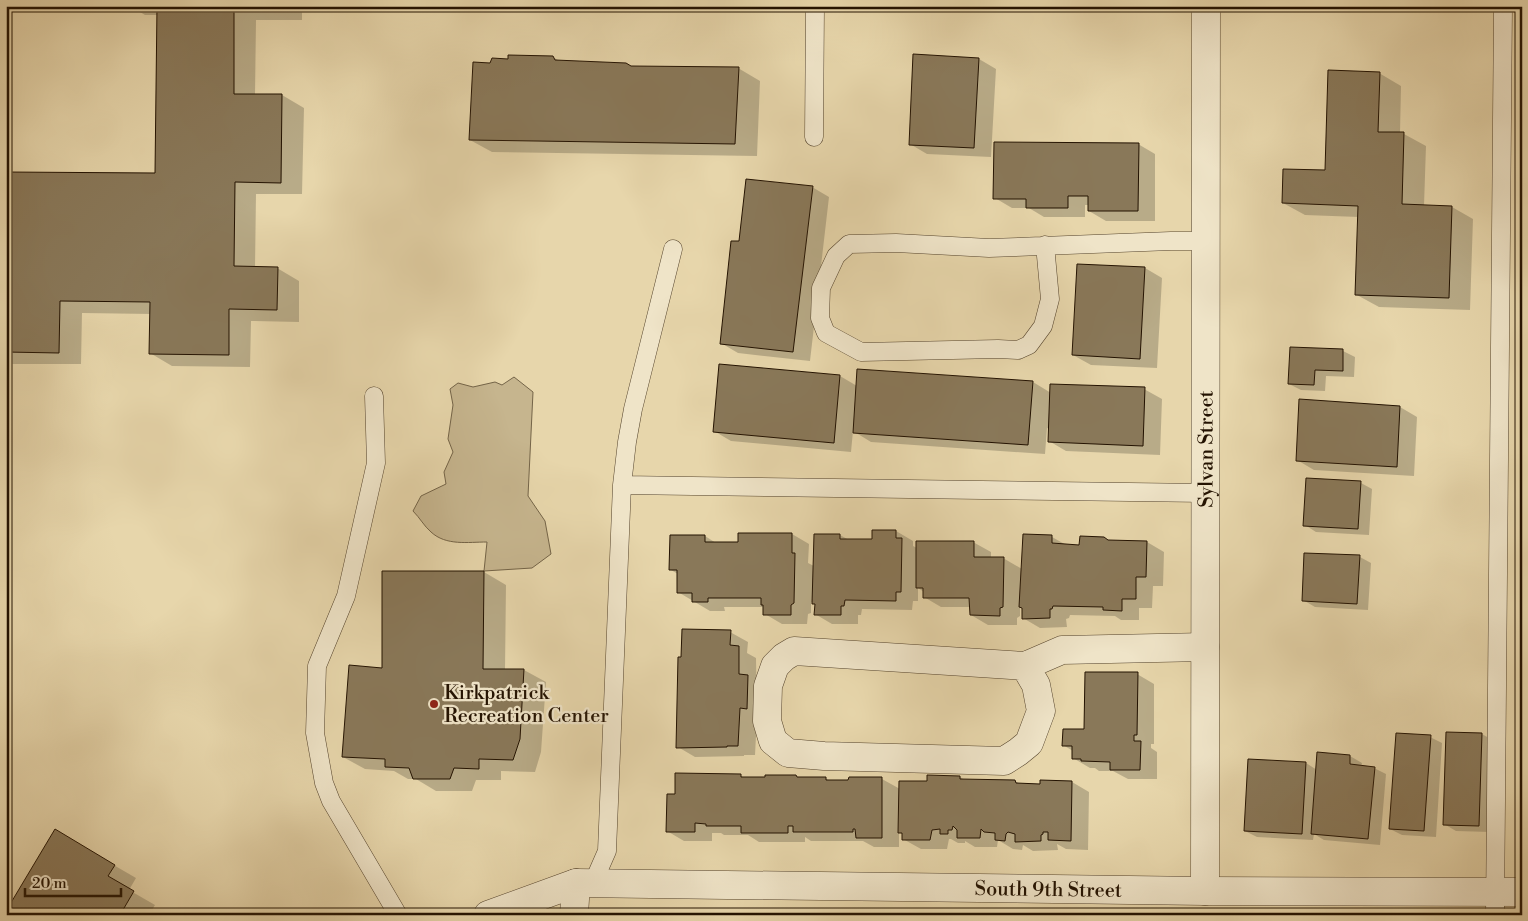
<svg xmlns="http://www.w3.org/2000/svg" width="1528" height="921" viewBox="0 0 1528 921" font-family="'Libre Bodoni',serif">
	<rect width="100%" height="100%" fill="#e7d6ab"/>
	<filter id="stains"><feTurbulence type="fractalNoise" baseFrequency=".004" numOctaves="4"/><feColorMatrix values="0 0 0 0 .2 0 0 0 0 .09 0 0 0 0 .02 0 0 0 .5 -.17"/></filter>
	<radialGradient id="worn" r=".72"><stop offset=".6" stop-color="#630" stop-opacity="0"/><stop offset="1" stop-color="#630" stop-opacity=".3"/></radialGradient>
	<path fill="#c6b58e" stroke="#746448" d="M514,377L533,392L528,496L545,521L551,554L532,568L484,571L487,542C468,542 446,546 431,532C424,526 420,518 413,511L421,496L446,484L444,472L453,452L448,439L453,405L450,389L458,383L473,387L495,382L502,385Z"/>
	<path fill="#0003" d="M130,6H302V20H256L255,95H282L304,108L302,194H256L255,268H277L299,281V322L251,321L250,367L172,366L150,353L151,314L82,313L81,364H6V173L157,174L159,15H145Z
		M553,57L561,62L632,67L738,68L760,81L757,156L492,152L470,140L490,64L509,60Z
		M979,59L996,69L991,157L927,154L910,144Z
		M1379,73L1401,86L1400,133L1404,134L1426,146L1424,206L1452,207L1473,219L1470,310L1379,307L1357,295L1359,217L1305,215L1283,203L1326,172Z
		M1138,144L1155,154V221H1106L1089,211V205H1085V217H1044L1029,208H1012L995,198Z
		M812,187L829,197L810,361L738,353L721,343L740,243Z
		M1078,265L1145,268L1162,278L1157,368L1091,365L1073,355Z
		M1343,351L1355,357L1354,377L1326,376L1325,391L1301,390L1289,384Z
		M840,376L857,386L1033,382L1051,393L1144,389L1162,399L1160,455L1066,451L1049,441V429L1047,428L1045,454L871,442L853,431L851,452L731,441L714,431Z
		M1300,401L1400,407L1417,417L1414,476L1314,470L1297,460Z
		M1361,483L1372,489L1369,535L1316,532L1305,525Z
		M896,531L913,541V546L917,548L973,542L991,552V558H1003L1022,569L1024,535L1052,537L1068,546H1080L1109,541L1147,542L1164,552L1163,586H1153L1152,608H1139V620H1121L1115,616L1070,615L1069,618L1066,619L1067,627L1040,628L1023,618V608L1020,606V616L1017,618V625H988L971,615V607H941L924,597V592L918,588V601H913L912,610L862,609L861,615H858V624H832L815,614L816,605L811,602V613L808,614L807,624H782L765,614V607H724L725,611H710L678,592V574L671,570L705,536L716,543H739L792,534L809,544L808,563L814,566L815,535H840L849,540L873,541Z
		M1360,557L1371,563L1368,610L1315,607L1303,600Z
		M484,572L506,585L505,670H524L546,682L541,752L535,772L501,771V780H476L472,791H436L416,779H408L394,771L365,769L343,757L383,669Z
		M730,632L748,642L747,653L756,658L757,717L755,755H744V756L695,757L678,747L682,658Z
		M1137,674L1154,684V744H1151V748L1157,752V779H1128L1113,771H1099L1095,768H1090L1073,758V751L1063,745L1085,731Z
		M1482,734L1494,741L1490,832L1456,831L1444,824Z
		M1430,737L1442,743L1436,837L1402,835L1390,829Z
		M1319,753L1350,756L1362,763L1361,767L1374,768L1386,774L1380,845L1324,840L1314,834L1313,840L1257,837L1245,831L1306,763L1317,770Z
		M741,776L745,778H825L830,781L882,779L900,789L960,777L966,781H1015L1020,784L1041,785V781L1072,782L1089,792L1088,850L1066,849L1057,844L1058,850L1033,851L1023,845L1022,850L1013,849L998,840L997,847H975L965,841V843H958L951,839H949L947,849H921L903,839L904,835L899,832V847H874L863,841H811L805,837V842H759L748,835H724L721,833H712V841H684L667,831L677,795Z
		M55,831L136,878L129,890L155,905L149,915H6Z"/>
	<path fill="#897859" stroke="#231201" d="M157,6H281V8H234V94H282L281,183L235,182L234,266L278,267L277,310L229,309V355L149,354L150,302L60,301L59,353L6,352V172L155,173Z
		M913,54L979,58L974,148L909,145Z
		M508,55L553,56L555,60L626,63L631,66L739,67L735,144L469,140L473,62L490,63L492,58L508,59Z
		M1328,70L1380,72L1378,132H1404L1402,204L1452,206L1449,298L1355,295L1358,206L1282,203L1283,169L1325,170Z
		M994,142L1139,143L1138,211H1088V196H1068V208H1026V199H993Z
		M746,179L813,186L793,352L720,344L731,241H739Z
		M1077,264L1145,267L1140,359L1072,355Z
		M1290,347L1343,349V371L1315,370L1314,385L1288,384Z
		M719,364L840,375L834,443L713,432Z
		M857,369L1033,381L1028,445L853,433Z
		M1050,384L1145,387L1143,446L1048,442Z
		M1299,399L1400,406L1397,467L1296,461Z
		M1306,478L1361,481L1358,529L1303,526Z
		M872,530H896V538H902L901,592H896V601L845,600L844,606H841V615H814L815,604H812L814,534H840V539H872Z
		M738,533H792V553H795L794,603L791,605V615H763V605H761V598H708V602H692V593H677V570H669L670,535H705V542H738Z
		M1023,534L1052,535V543L1079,545L1080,536L1104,537L1108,540L1147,541L1146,577H1136V599H1122V611L1103,610V607L1053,606L1052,609H1050V618L1022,619V608L1019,607Z
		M916,541H974V557H1004L1003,607L1000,608V616L970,615L969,598H923V588H916Z
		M1304,553L1360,555L1357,604L1302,601Z
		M382,571H484L483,669H524L520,739L513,760L479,759V769L454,768L450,779H413L409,768L385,767V759L342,757L349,665L382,668Z
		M682,629L731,630L730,645L739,646V674L748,675L747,709L740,708L738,746H727V747L676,748L678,657H681Z
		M1085,672H1138L1137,735H1134V741H1141L1140,770H1110V762L1081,761V759H1072V746H1062L1063,729H1084Z
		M1446,732L1482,733L1479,826L1443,825Z
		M1396,733L1431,735L1424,831L1389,829Z
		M1317,752L1350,755V764L1375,767L1368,839L1311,834Z
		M1248,759L1306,762L1302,834L1244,831Z
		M675,773L741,774V777H765V775H796L797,777H826V780H848L849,777H882V838H856L855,829H853V832H793V826H788V833H741V826H706V824L695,823V832H666L667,794H675Z
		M927,775L960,776V779L1015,780L1016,783L1040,784V780L1072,781L1071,841L1048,840V832H1043V834L1041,835V841L1015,842V834L1008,832L1006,834L1005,841L995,840V833L984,832L981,829L980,838H957V830L953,826L952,830H948V834H940V829L932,830L930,840H902V833H898L899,781H927Z
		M55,829L115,865L108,876L134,891L120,915H6V911Z"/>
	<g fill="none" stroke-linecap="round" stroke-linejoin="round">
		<defs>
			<path id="service" d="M814,137L815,6
				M1045,245L1050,299L1043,326L1029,345L1018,350L998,349L861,352L826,333L820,318L821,288L836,256L849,244L896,243L989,248L1171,241H1205
				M374,396L376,463L346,596L317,666L315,733L324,783L331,801L398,915
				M622,485L1205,493
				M593,883L607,851L622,485L627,442L633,409L673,249
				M1495,915L1503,6"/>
			<g id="minor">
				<path d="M1025,666L1036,685L1041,711L1029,743L1018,752L1004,761L824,756L788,753L773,741L767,721L768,686L775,666L784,657L794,651L1025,666L1062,650L1205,647"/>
				<path id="s1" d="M1205,891L1206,6"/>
				<path id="s2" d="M488,915L576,883L1205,891L1522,892"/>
				<path d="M574,915L576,883"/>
			</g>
		</defs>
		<use href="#service" stroke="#54432c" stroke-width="19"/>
		<use href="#minor" stroke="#54432c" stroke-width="29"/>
		<use href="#service" stroke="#efe4c8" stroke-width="18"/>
		<use href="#minor" stroke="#efe4c8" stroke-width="28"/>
	</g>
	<circle fill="#8f2418" stroke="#efe4c8" stroke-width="2" cx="434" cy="704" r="5"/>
	<g text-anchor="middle" stroke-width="4.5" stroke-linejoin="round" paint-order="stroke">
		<g font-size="20" fill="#231201" stroke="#efe4c8">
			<text dy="7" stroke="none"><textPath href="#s1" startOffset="442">Sylvan Street</textPath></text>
			<text dy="7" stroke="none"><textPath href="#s2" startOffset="566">South 9th Street</textPath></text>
		</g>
		<g font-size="20" fill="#231201" stroke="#efe4c8" text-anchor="start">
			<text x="444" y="699">Kirkpatrick<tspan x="444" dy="23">Recreation Center</tspan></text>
		</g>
	</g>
	<rect width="1528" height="921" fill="none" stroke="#e7d6ab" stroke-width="25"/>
	<rect x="8" y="8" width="1513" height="906" fill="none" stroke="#231201" stroke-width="2.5"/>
	<rect x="12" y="12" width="1503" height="896" fill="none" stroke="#231201"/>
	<path d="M25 888v8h96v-8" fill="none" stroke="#231201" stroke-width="2.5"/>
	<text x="32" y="888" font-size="15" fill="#231201" stroke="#efe4c8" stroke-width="4" paint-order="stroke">20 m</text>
	<rect width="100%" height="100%" filter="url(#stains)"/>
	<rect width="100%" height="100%" fill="url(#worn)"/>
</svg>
